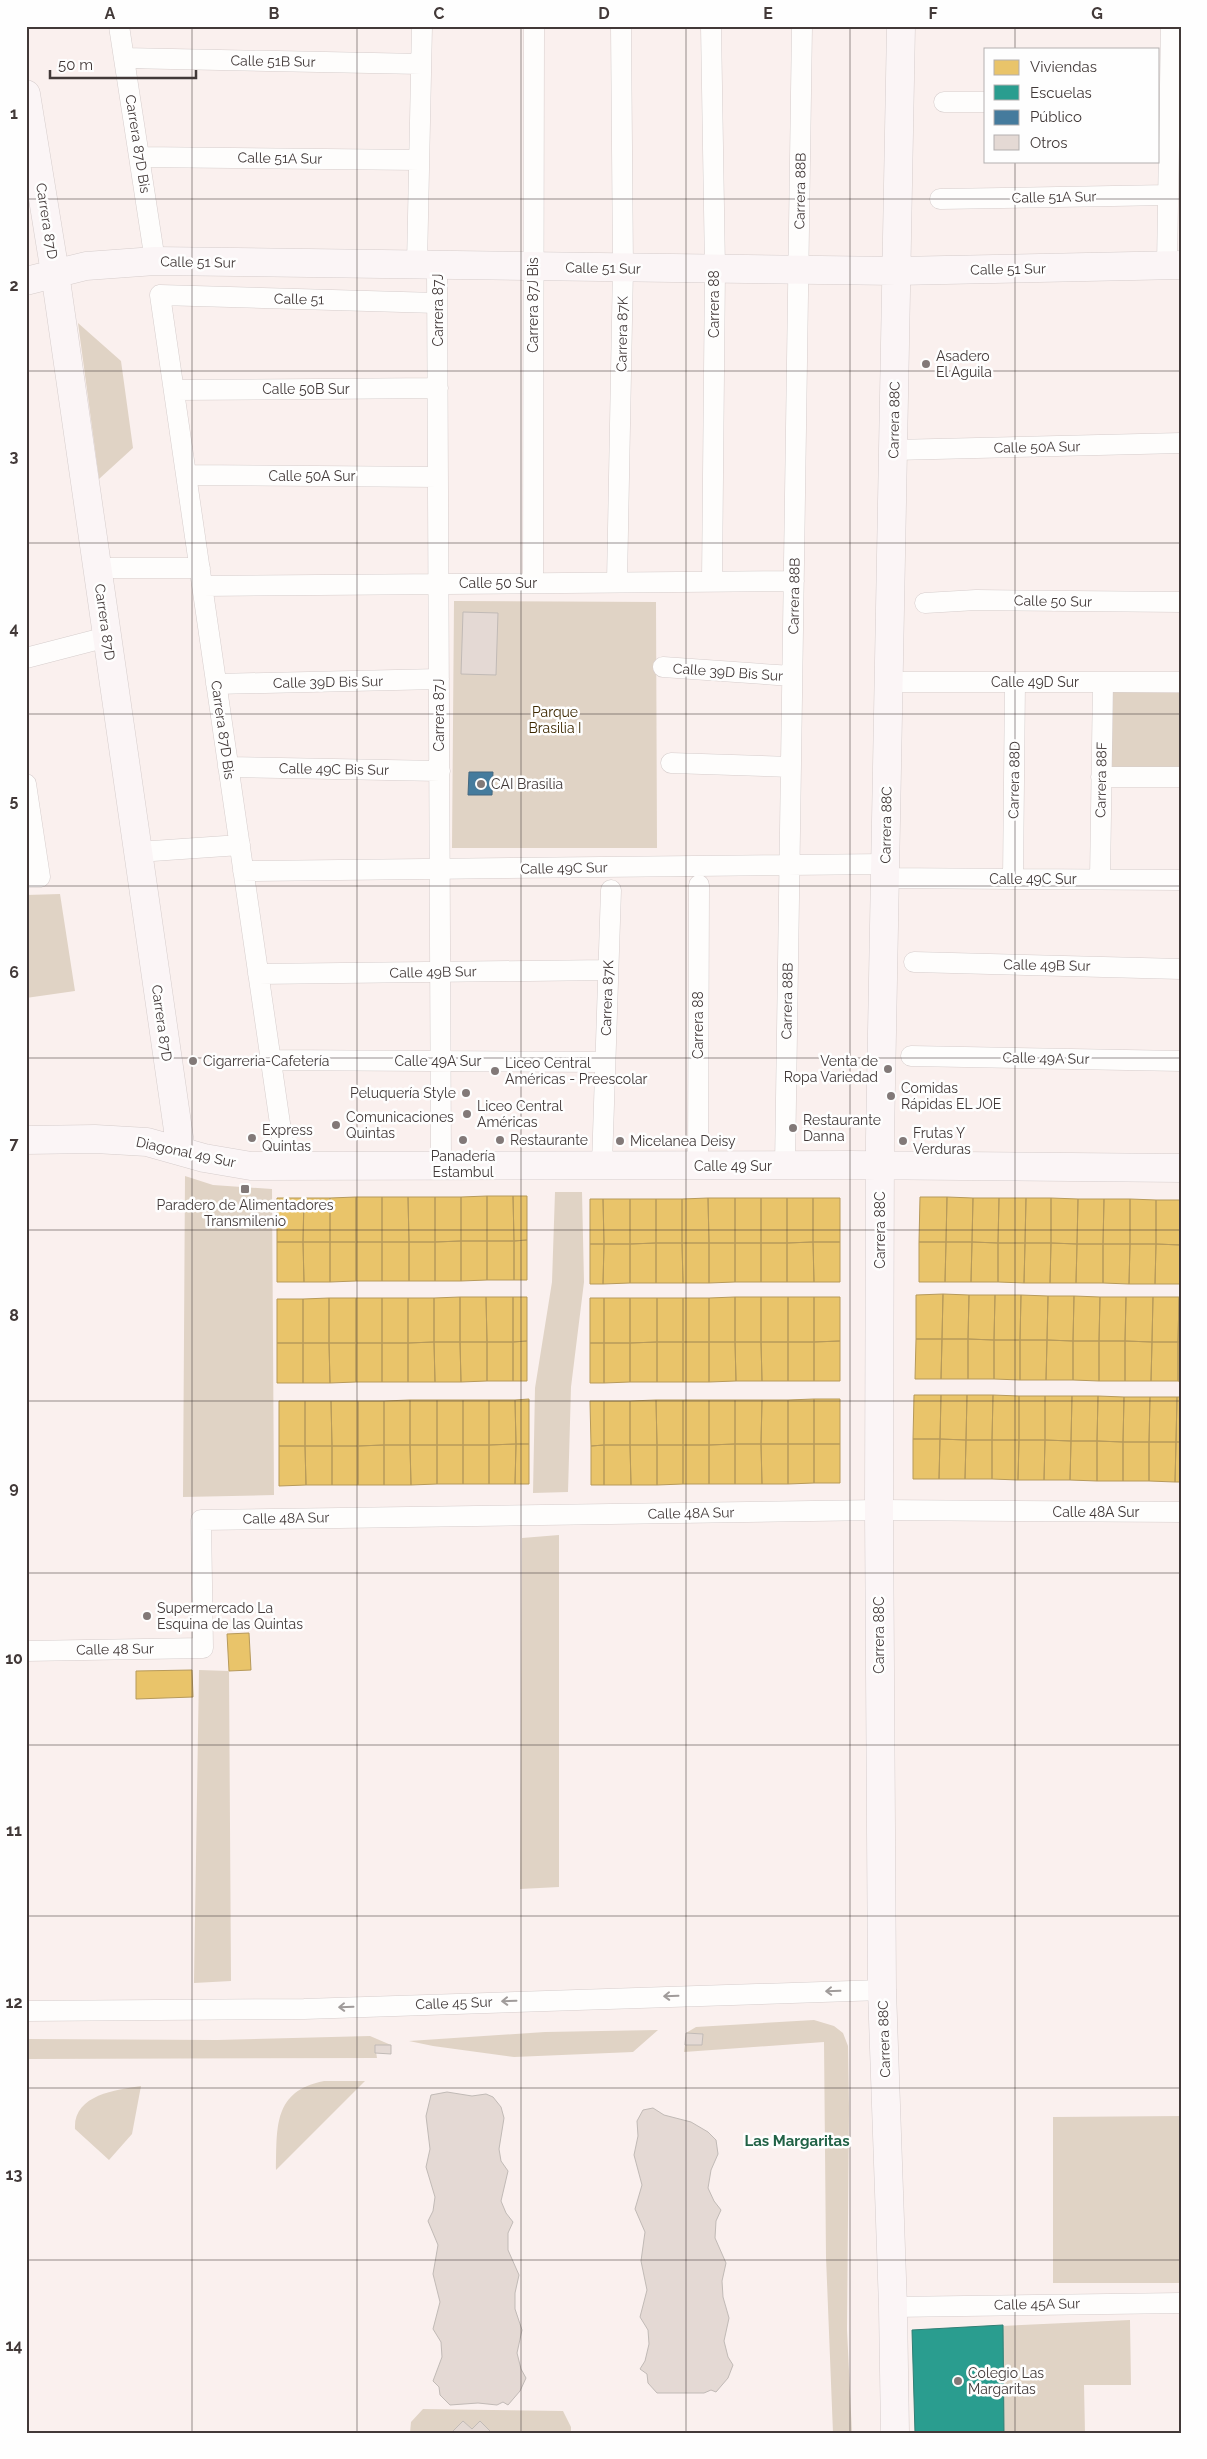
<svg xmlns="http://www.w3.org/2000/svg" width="1207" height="2459" viewBox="0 0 1207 2459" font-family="Raleway,sans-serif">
	<rect width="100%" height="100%" fill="#faf0ee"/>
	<path fill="#e0d3c5" d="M78,323L121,361L133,448L99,479Z
		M454,601L656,602L657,848H452Z
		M1112,692L1181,693V770L1111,769Z
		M60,894L75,991L26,998V895Z
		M185,1176L213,1185L272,1189L274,1495L183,1497Z
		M555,1192H582L584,1282L571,1387L568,1492L533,1493L535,1388L552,1282Z
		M559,1535V1887L520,1889L522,1538Z
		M199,1670L229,1671L231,1981L194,1983Z
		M814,2020L834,2026L843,2033L848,2046L849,2107L847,2330L852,2433H833L826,2257L824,2042L684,2052L685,2045H702L703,2034L686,2033L696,2027Z
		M658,2030L633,2052L514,2057L433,2046L409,2041L545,2032Z
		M370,2036L391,2045H375L377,2058L26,2059V2039L217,2040Z
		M324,2081H365L276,2170C277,2127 273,2091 324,2081Z
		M141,2086L132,2134L109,2160L75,2129C73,2095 115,2090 141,2086Z
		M1181,2116V2283H1053V2117Z
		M1130,2320L1131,2385H1084L1085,2433H915L912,2330Z
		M423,2409L563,2411L571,2427V2433H410L411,2422Z"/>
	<path fill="#e9c46a" stroke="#b79a5b" d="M487,1196V1241H461V1197Z
		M487,1196H513L514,1241H487Z
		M513,1196H527V1240L514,1241Z
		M356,1197H382V1242H356Z
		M356,1197V1242H330V1198Z
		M382,1197H408L409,1242H382Z
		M408,1197H435V1242H409Z
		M435,1197H461V1241L435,1242Z
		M920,1197H947L946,1242H919Z
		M947,1197L973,1198L972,1242H946Z
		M277,1198H304L303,1242H277Z
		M304,1198H330V1242H303Z
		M708,1198H735V1243H709Z
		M708,1198L709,1243H682V1199Z
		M735,1198H761V1243H735Z
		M761,1198H787V1243H761Z
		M787,1198H813V1242L787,1243Z
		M813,1198H840V1242H813Z
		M973,1198H999L998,1243L972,1242Z
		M999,1198H1026L1025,1243H998Z
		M1026,1198H1051V1243H1025Z
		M1051,1198L1078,1199L1077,1244L1051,1243Z
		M590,1199H603L604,1244H590Z
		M603,1199H630V1244H604Z
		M630,1199H656V1243L630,1244Z
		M656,1199H682V1243H656Z
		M1078,1199H1104L1103,1244H1077Z
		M1104,1199H1130V1244H1103Z
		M1130,1199L1156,1200V1244H1130Z
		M1156,1200H1181V1245L1156,1244Z
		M527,1240V1280H514V1241Z
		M461,1241H487V1280L461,1281Z
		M461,1241V1281H435V1242Z
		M487,1241H514V1280H487Z
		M277,1242H303L304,1282H277Z
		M303,1242H330V1282H304Z
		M330,1242H356V1281L330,1282Z
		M356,1242H382V1281H356Z
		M382,1242H409V1281H382Z
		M409,1242H435V1281H409Z
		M813,1242H840V1282H814Z
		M813,1242L814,1282H787V1243Z
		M919,1242H946L945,1282H919Z
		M946,1242H972L971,1282H945Z
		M972,1242L998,1243V1282H971Z
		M656,1243H682L683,1283H656Z
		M656,1243V1283H630V1244Z
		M682,1243H709V1283H683Z
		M709,1243H735V1282L709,1283Z
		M735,1243H761V1282H735Z
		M761,1243H787V1282H761Z
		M998,1243H1025L1024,1283L998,1282Z
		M1025,1243H1051L1050,1283H1024Z
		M1051,1243L1077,1244L1076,1283H1050Z
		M590,1244H604L603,1284H590Z
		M604,1244H630V1283L603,1284Z
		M1077,1244H1103V1283H1076Z
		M1103,1244H1130L1129,1284L1103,1283Z
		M1130,1244H1156L1155,1284H1129Z
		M1156,1244L1181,1245V1284H1155Z
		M943,1294L969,1295L968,1339H942Z
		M943,1294L942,1339H916V1295Z
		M969,1295H995L994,1340L968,1339Z
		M995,1295H1021L1020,1340H994Z
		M1021,1295L1048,1296L1047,1340H1020Z
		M1048,1296H1074L1073,1341L1047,1340Z
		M1074,1296L1100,1297L1099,1341H1073Z
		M460,1297H486L487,1342H460Z
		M460,1297V1342H434V1298Z
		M486,1297H513V1342H487Z
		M513,1297H527V1341L513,1342Z
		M735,1297V1342H709V1298Z
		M735,1297H761V1342H735Z
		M761,1297H788V1342H761Z
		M788,1297H814V1342H788Z
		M814,1297H840V1341L814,1342Z
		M1100,1297H1126L1125,1341H1099Z
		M1126,1297H1153L1152,1342L1125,1341Z
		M1153,1297H1179L1178,1342H1152Z
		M1179,1297H1181V1342H1178Z
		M329,1298H356V1343H329Z
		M329,1298V1343H303V1299Z
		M356,1298H382V1343H356Z
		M382,1298H408V1343H382Z
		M408,1298H434V1342L408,1343Z
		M590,1298H604V1343H590Z
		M604,1298H630V1343H604Z
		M630,1298H657V1342L630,1343Z
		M657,1298H683V1342H657Z
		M683,1298H709V1342H683Z
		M277,1299H303V1343H277Z
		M916,1339H942L941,1379H915Z
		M942,1339H968V1379H941Z
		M968,1339L994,1340V1379H968Z
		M994,1340H1020V1380L994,1379Z
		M1020,1340H1047L1046,1380H1020Z
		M1047,1340L1073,1341V1380H1046Z
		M527,1341V1381H513V1342Z
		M840,1341V1381H814V1342Z
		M1073,1341H1099V1381L1073,1380Z
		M1099,1341H1125V1381H1099Z
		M1125,1341L1152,1342L1151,1381H1125Z
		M434,1342L435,1382H408V1343Z
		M434,1342H460L461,1382H435Z
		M460,1342H487V1381L461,1382Z
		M487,1342H513V1381H487Z
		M657,1342V1382H630V1343Z
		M657,1342H683V1382H657Z
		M683,1342H709V1382H683Z
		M709,1342H735L736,1381L709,1382Z
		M735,1342H761L762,1381H736Z
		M761,1342H788V1381H762Z
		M788,1342H814V1381H788Z
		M1152,1342H1178V1381H1151Z
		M1178,1342H1181V1382L1178,1381Z
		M277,1343H303V1383H277Z
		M303,1343H329L330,1383H303Z
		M329,1343H356V1382L330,1383Z
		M356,1343H382V1382H356Z
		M382,1343H408V1382H382Z
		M590,1343H604V1383H590Z
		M604,1343H630V1382L604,1383Z
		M914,1395H941L940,1439H913Z
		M941,1395H967L966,1440L940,1439Z
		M967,1395H993L992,1440H966Z
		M993,1395L1019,1396V1440H992Z
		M1019,1396H1045V1440H1019Z
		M1045,1396H1072L1071,1441L1045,1440Z
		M1072,1396H1098L1097,1441H1071Z
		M1098,1396L1124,1397L1123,1442L1097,1441Z
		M1124,1397H1150L1149,1442H1123Z
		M1150,1397H1177L1176,1442H1149Z
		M1177,1397H1181V1442H1176Z
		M529,1399V1444H516L515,1400Z
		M814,1399V1444H788V1400Z
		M814,1399H840V1444H814Z
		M410,1400V1445H384V1401Z
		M410,1400H437V1445H410Z
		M437,1400H463V1445H437Z
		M463,1400H489V1445H463Z
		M489,1400H515L516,1444L489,1445Z
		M656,1400H683V1445H657Z
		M656,1400L657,1445H630V1401Z
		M683,1400H709V1445H683Z
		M709,1400H735V1444L709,1445Z
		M735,1400H762L761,1444H735Z
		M762,1400H788V1444H761Z
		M279,1401H305V1446H279Z
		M305,1401H331L332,1446H305Z
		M331,1401H358V1446H332Z
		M358,1401H384V1445L358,1446Z
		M590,1401H604V1445L591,1446Z
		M604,1401H630V1445H604Z
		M913,1439H940L939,1479H913Z
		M940,1439L966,1440L965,1479H939Z
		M966,1440H992V1479H965Z
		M992,1440H1019L1018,1480L992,1479Z
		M1019,1440H1045L1044,1480H1018Z
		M1045,1440L1071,1441L1070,1480H1044Z
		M1071,1441H1097V1481L1070,1480Z
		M1097,1441L1123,1442V1481H1097Z
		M1123,1442H1149V1481H1123Z
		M1149,1442H1176L1175,1482L1149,1481Z
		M1176,1442H1181V1482H1175Z
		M516,1444H529V1484H515Z
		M516,1444L515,1484H489V1445Z
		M735,1444H761L762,1484H735Z
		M735,1444V1484H709V1445Z
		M761,1444H788V1484H762Z
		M788,1444H814V1483L788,1484Z
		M814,1444H840V1483H814Z
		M384,1445V1485H358V1446Z
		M384,1445H410L411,1485H384Z
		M410,1445H437V1484L411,1485Z
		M437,1445H463V1484H437Z
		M463,1445H489V1484H463Z
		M604,1445H630L631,1485H604Z
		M604,1445V1485H591V1446Z
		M630,1445H657V1485H631Z
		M657,1445H683V1484L657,1485Z
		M683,1445H709V1484H683Z
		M279,1446H305L306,1485L279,1486Z
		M305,1446H332V1485H306Z
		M332,1446H358V1485H332Z
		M249,1633L251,1670L229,1671L227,1634Z
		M192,1670L193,1697L136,1699V1671Z"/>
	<path fill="#2a9d8f" stroke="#317f75" d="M1003,2325L1004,2433H915L912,2330Z"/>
	<path fill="#457b9d" stroke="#44677f" d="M469,772H493L492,795H468Z"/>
	<path fill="#e4d9d4" stroke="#c1bab6" d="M463,612L498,613L496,675L461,674Z
		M686,2033L703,2034L702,2045H685Z
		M375,2045H391V2054L375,2053Z
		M447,2092L472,2096L486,2094L493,2097L501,2107L504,2118L499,2149L501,2161L508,2171L501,2201L506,2213L513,2222L508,2233V2250L519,2275L515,2293V2309L522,2330L517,2353L521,2369L526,2378L520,2391L508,2405L503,2402L497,2405L478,2403L450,2405L440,2395L439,2387L433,2381L442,2357L441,2342L433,2329L440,2302L433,2274L438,2245L428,2221L433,2211L435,2197L426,2167L430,2149L426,2116L431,2095Z
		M653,2108L664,2115L691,2122L708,2132L716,2140L718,2154L711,2170L708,2188L714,2201L721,2210L716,2221L715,2238L726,2263L722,2281L723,2297L729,2318L724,2341L728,2357L733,2365L728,2378L716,2392L711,2390L704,2393H657L648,2383L647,2374L640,2369L645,2361L649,2344L648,2330L640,2317L647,2290L641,2261L645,2232L635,2209L642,2185L634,2155L638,2136L637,2121L643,2110Z
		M463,2421L472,2429L480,2421L492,2433H451Z"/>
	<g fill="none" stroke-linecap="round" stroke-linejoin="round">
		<defs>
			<path id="street" d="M119,26L155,261
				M711,26L715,269L712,581
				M124,58L421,64
				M944,102H986
				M140,157L419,160
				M940,199L1168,195
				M417,265L422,26
				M437,265L441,1165
				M1167,265L1171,26
				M174,390L438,388
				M894,450L1181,443
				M186,475L438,477
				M98,568H200
				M617,582L623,268L621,26
				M533,583L534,26
				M202,586L794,581
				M925,603L976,600L1181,602
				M26,658L107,637
				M663,667L792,676
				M889,682H1181
				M216,684L439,679
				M671,763L791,767
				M228,767L440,771
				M1101,777H1181
				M26,784L40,877H26
				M138,852L240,845
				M243,871L886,864
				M885,878L1181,880
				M1013,879L1015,682
				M1100,879L1103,682
				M914,962L1181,969
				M258,974L608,970
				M911,1056L1181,1061
				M271,1060L605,1062
				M286,1165L160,295L437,303
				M602,1165L611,890
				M698,1165L699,885
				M785,1166L802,26
				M26,1651L203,1648L201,1520L879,1510L1181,1512
				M26,2011L304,2009L882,1990
				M893,2307L1181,2303"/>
			<path id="secondary" d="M26,94L55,273L181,1151
				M26,281L86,266L155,261L897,271L1181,265
				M26,1140L95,1139L147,1142L204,1158L251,1166L850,1165L1181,1168
				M895,2433L893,2307L882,1990L879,1510L880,1138L901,26"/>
		</defs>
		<use href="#street" stroke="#d6cdcc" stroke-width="21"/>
		<use href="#secondary" stroke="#d6cdcc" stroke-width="29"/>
		<use href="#street" stroke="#fefdfc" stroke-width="20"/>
		<use href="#secondary" stroke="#fbf5f6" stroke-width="28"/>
	</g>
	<defs><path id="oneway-shaft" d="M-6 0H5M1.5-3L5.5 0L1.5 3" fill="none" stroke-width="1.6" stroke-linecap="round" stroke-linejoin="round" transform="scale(1.25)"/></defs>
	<g stroke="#a09b9a">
		<use href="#oneway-shaft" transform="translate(833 1991) rotate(178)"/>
		<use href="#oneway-shaft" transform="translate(671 1996) rotate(178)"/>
		<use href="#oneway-shaft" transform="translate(509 2001) rotate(178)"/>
		<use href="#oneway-shaft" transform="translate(346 2007) rotate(178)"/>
	</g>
	<path fill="none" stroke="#423938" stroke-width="1" stroke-opacity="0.55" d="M192,26V2433M357,26V2433M521,26V2433M686,26V2433M850,26V2433M1015,26V49M1015,161V2433M26,199H1181M26,371H1181M26,543H1181M26,714H1181M26,886H1181M26,1058H1181M26,1230H1181M26,1401H1181M26,1573H1181M26,1745H1181M26,1916H1181M26,2088H1181M26,2260H1181"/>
	<g fill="#827978" stroke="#fefefe" stroke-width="2">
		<circle cx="926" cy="364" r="5"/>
		<circle cx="481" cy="784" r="5"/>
		<circle cx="193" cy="1061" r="5"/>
		<circle cx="888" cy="1069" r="5"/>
		<circle cx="495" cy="1071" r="5"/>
		<circle cx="466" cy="1093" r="5"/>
		<circle cx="891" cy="1096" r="5"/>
		<circle cx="467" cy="1114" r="5"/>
		<circle cx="336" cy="1125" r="5"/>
		<circle cx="793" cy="1128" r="5"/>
		<circle cx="252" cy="1138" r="5"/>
		<circle cx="463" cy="1140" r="5"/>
		<circle cx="500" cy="1140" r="5"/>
		<circle cx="620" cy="1141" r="5"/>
		<circle cx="903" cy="1141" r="5"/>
		<rect x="240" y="1184" width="10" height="10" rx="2.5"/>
		<circle cx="147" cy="1616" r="5"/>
		<circle cx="958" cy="2381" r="5"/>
	</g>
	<g text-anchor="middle" stroke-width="5" stroke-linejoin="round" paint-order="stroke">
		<g font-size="14" fill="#423938" stroke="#fefefe">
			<text transform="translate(273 61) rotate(1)" y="5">Calle 51B Sur</text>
			<text transform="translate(138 144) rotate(81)" y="5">Carrera 87D Bis</text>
			<text transform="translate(280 158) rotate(1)" y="5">Calle 51A Sur</text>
			<text transform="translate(800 191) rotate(-89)" y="5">Carrera 88B</text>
			<text transform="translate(1054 197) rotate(-1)" y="5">Calle 51A Sur</text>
			<text transform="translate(47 221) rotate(81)" y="5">Carrera 87D</text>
			<text transform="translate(198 262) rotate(1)" y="5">Calle 51 Sur</text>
			<text transform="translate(603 268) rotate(1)" y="5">Calle 51 Sur</text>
			<text transform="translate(1008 269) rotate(-1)" y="5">Calle 51 Sur</text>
			<text transform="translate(299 299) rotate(1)" y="5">Calle 51</text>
			<text transform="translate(714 304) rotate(-90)" y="5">Carrera 88</text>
			<text transform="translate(533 305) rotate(-90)" y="5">Carrera 87J Bis</text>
			<text transform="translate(438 310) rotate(-90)" y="5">Carrera 87J</text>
			<text transform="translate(622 334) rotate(-89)" y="5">Carrera 87K</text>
			<text x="306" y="394">Calle 50B Sur</text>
			<text transform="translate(894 420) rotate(-89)" y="5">Carrera 88C</text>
			<text transform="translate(1037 447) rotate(-1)" y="5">Calle 50A Sur</text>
			<text x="312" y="481">Calle 50A Sur</text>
			<text x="498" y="588">Calle 50 Sur</text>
			<text transform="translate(794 596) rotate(-89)" y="5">Carrera 88B</text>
			<text transform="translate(1053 601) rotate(1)" y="5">Calle 50 Sur</text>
			<text transform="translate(105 622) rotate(82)" y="5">Carrera 87D</text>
			<text transform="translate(728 672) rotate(4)" y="5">Calle 39D Bis Sur</text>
			<text transform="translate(328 682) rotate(-1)" y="5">Calle 39D Bis Sur</text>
			<text x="1035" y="687">Calle 49D Sur</text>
			<text transform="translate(439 715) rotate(-90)" y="5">Carrera 87J</text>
			<text transform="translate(223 730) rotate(82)" y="5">Carrera 87D Bis</text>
			<text transform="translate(334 769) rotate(1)" y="5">Calle 49C Bis Sur</text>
			<text transform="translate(1014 780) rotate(-89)" y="5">Carrera 88D</text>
			<text transform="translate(1101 780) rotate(-89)" y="5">Carrera 88F</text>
			<text transform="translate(886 825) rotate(-89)" y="5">Carrera 88C</text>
			<text transform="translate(564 868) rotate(-1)" y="5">Calle 49C Sur</text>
			<text x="1033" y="884">Calle 49C Sur</text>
			<text transform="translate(1047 965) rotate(1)" y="5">Calle 49B Sur</text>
			<text transform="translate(433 972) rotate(-1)" y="5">Calle 49B Sur</text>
			<text transform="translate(607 998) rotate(-88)" y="5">Carrera 87K</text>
			<text transform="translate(787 1001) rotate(-89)" y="5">Carrera 88B</text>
			<text transform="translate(162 1023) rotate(82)" y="5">Carrera 87D</text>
			<text transform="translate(698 1025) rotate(-90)" y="5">Carrera 88</text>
			<text transform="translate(1046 1058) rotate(1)" y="5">Calle 49A Sur</text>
			<text x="438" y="1066">Calle 49A Sur</text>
			<text transform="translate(186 1152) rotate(12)" y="5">Diagonal 49 Sur</text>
			<text x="733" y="1171">Calle 49 Sur</text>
			<text transform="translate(880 1230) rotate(-90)" y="5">Carrera 88C</text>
			<text x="1096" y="1517">Calle 48A Sur</text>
			<text transform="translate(691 1513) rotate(-1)" y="5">Calle 48A Sur</text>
			<text transform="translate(286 1518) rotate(-1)" y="5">Calle 48A Sur</text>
			<text transform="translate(879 1635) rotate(-90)" y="5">Carrera 88C</text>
			<text transform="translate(115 1649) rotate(-1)" y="5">Calle 48 Sur</text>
			<text transform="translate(454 2003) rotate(-2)" y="5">Calle 45 Sur</text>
			<text transform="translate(884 2039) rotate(-92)" y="5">Carrera 88C</text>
			<text transform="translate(1037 2304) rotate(-1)" y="5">Calle 45A Sur</text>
		</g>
		<g font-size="14" fill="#423938" stroke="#fefefe" text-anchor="start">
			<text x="936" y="361">Asadero<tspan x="936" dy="16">El Aguila</tspan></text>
			<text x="491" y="789">CAI Brasilia</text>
			<text x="203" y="1066">Cigarreria-Cafetería</text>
			<text x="878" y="1066" text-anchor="end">Venta de<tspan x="878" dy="16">Ropa Variedad</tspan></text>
			<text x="505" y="1068">Liceo Central<tspan x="505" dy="16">Américas - Preescolar</tspan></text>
			<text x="901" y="1093">Comidas<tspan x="901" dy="16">Rápidas EL JOE</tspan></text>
			<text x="456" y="1098" text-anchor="end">Peluquería Style</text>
			<text x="477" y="1111">Liceo Central<tspan x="477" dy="16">Américas</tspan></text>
			<text x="346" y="1122">Comunicaciones<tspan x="346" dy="16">Quintas</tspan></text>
			<text x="803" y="1125">Restaurante<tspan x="803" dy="16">Danna</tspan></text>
			<text x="262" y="1135">Express<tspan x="262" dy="16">Quintas</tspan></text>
			<text x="913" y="1138">Frutas Y<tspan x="913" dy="16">Verduras</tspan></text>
			<text x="510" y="1145">Restaurante</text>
			<text x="630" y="1146">Micelanea Deisy</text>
			<text x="463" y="1161" text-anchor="middle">Panadería<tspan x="463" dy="16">Estambul</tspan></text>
			<text x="245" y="1210" text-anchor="middle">Paradero de Alimentadores<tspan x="245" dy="16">Transmilenio</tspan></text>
			<text x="157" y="1613">Supermercado La<tspan x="157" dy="16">Esquina de las Quintas</tspan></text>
			<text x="968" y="2378">Colegio Las<tspan x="968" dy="16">Margaritas</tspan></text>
		</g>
		<g font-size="14" fill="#3d2800" stroke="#fefefe">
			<text x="555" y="717">Parque<tspan x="555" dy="16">Brasilia I</tspan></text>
		</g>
		<g font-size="15" font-weight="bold" fill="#216246" stroke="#fefefe">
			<text x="797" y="2146">Las Margaritas</text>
		</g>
	</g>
	<rect width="1207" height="2459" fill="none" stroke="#fefefe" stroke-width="55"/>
	<rect x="984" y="48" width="175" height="115" fill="#fefefe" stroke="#b3afaf"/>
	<rect x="994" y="60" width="25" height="15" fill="#e9c46a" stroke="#b3afaf"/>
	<text x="1030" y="72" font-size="15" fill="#423938">Viviendas</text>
	<rect x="994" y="85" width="25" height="15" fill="#2a9d8f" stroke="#b3afaf"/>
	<text x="1030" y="98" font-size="15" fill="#423938">Escuelas</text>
	<rect x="994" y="110" width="25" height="15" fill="#457b9d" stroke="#b3afaf"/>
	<text x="1030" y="122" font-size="15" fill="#423938">Público</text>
	<rect x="994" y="135" width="25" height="15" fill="#e4d9d4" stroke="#b3afaf"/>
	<text x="1030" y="148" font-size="15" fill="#423938">Otros</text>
	<path d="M50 70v8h146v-8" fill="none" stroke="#423938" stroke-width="2.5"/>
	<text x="58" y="70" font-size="15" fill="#423938" stroke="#fefefe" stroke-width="4" paint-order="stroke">50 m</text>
	<rect x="28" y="28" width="1152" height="2404" fill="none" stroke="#423938" stroke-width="2"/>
	<g font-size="16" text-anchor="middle" font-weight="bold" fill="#423938">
		<text x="110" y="19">A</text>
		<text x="274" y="19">B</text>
		<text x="439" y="19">C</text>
		<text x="604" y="19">D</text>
		<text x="768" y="19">E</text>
		<text x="933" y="19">F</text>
		<text x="1097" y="19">G</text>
		<text x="14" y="119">1</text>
		<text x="14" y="291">2</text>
		<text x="14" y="462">3</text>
		<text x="14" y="634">4</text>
		<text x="14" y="806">5</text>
		<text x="14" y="978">6</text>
		<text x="14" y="1149">7</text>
		<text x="14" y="1321">8</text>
		<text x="14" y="1493">9</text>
		<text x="14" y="1664">10</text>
		<text x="14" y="1836">11</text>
		<text x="14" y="2008">12</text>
		<text x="14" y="2180">13</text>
		<text x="14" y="2351">14</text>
	</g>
</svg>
